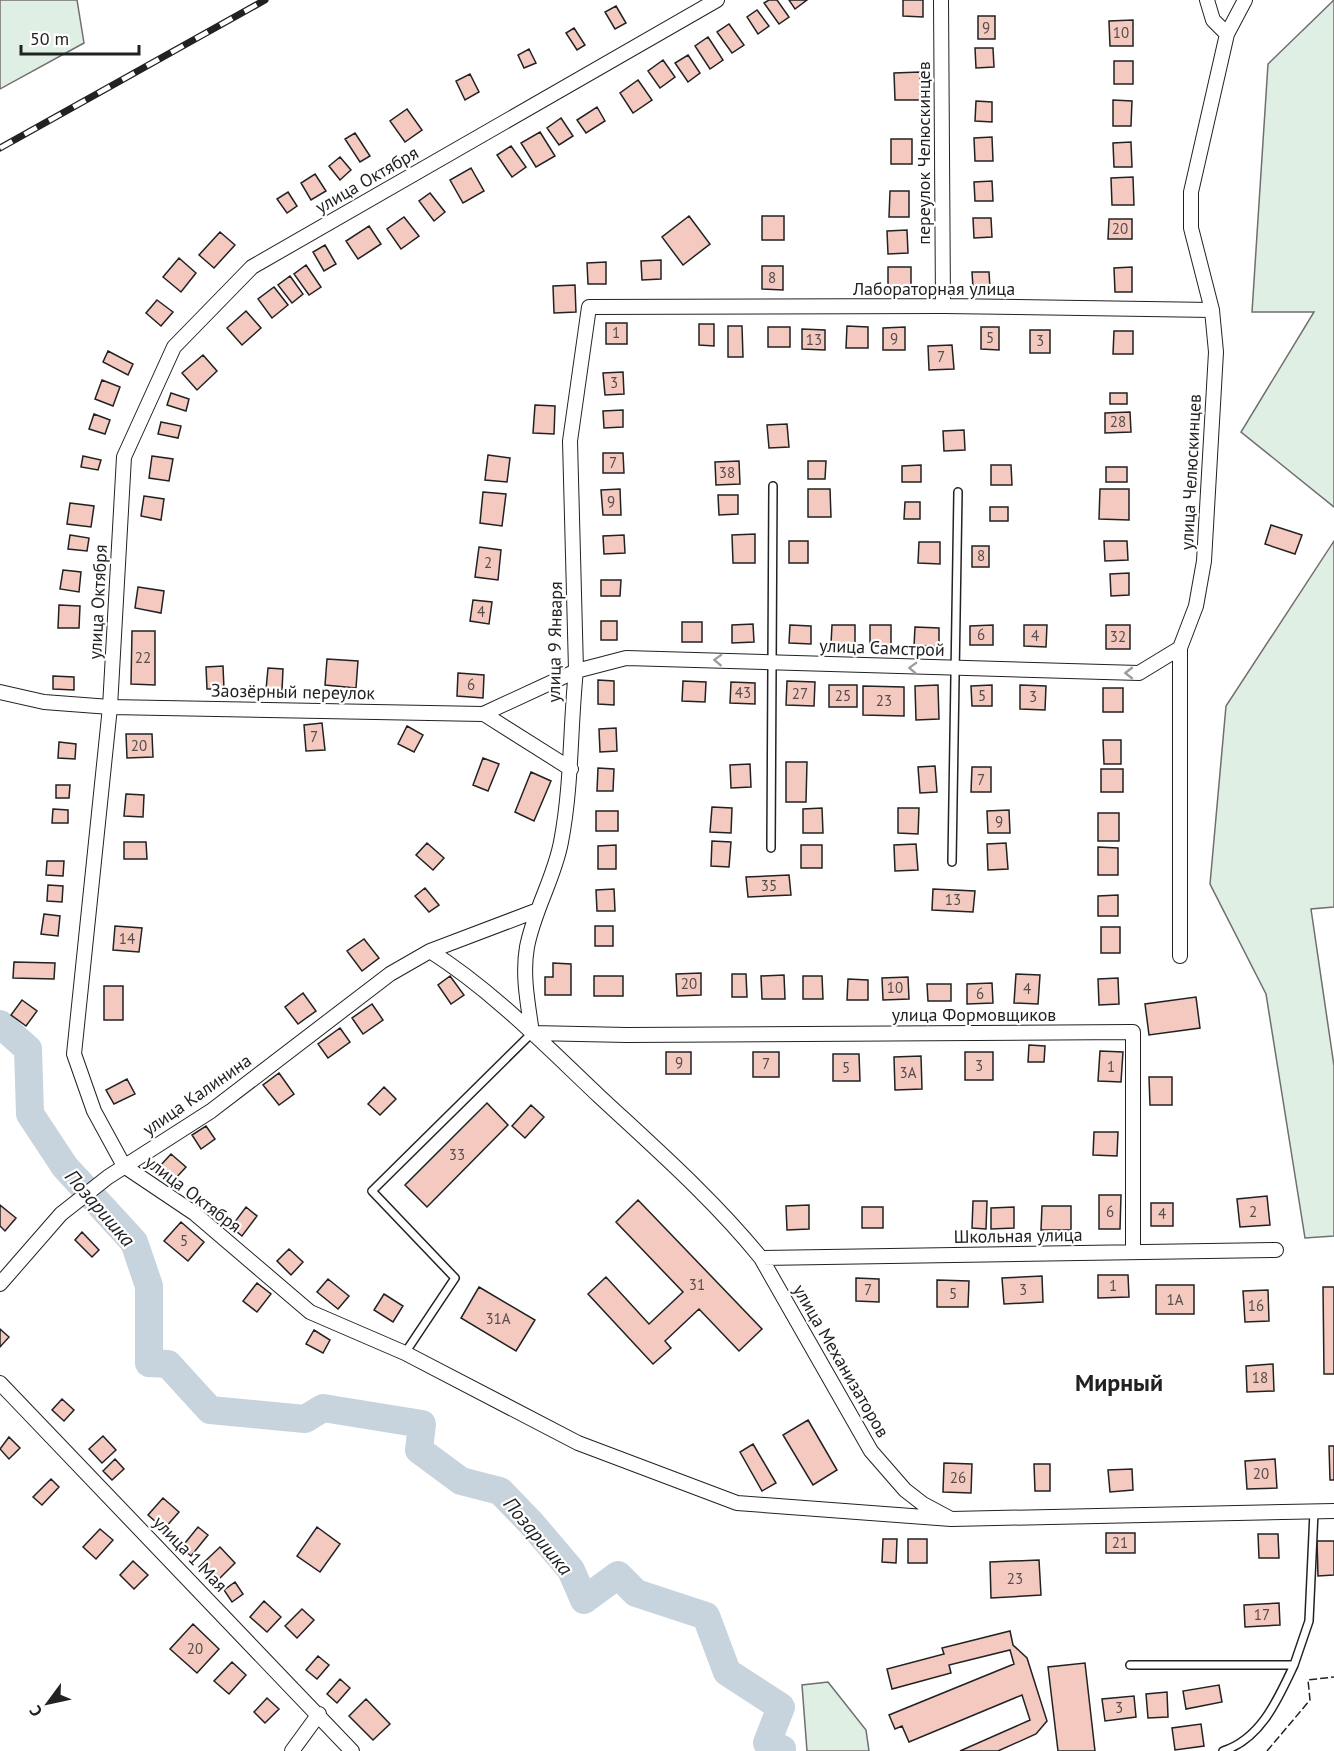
<svg xmlns="http://www.w3.org/2000/svg" width="1334" height="1751" viewBox="0 0 1334 1751" font-family="'PT Sans',sans-serif">
	<rect width="100%" height="100%" fill="#fff"/>
	<path fill="#e0efe3" stroke="#6f6f6f" stroke-width="1.5" d="M0,0H77L84,43L0,89Z
		M1334,0V507L1241,432L1314,312H1252L1268,64Z
		M1334,541V907L1311,909L1334,1066V1236L1305,1238L1266,994L1210,884L1226,706Z
		M828,1682L866,1730L869,1751H807L802,1685Z"/>
	<g fill="none" stroke-linecap="round" stroke-linejoin="round">
		<path stroke="#c7d3dd" stroke-width="28" d="M0,1024L28,1049L30,1114L65,1167L134,1242L149,1286V1363L168,1364L210,1410L305,1419L323,1408L422,1424L419,1450L461,1481L500,1491L531,1523L571,1570L584,1600L618,1575L636,1593L706,1616L727,1672L781,1707L767,1743L782,1749V1751"/>
	</g>
	<path fill="#f3c9c0" stroke="#222" stroke-width="1.5" d="M769,0H777L789,17L779,24L764,3Z
		M789,0H807L795,9Z
		M903,0H923V17L903,16Z
		M616,6L626,23L615,29L605,12Z
		M757,10L769,26L758,34L747,17Z
		M978,16H995V39H978Z
		M1133,20V46H1110L1109,21Z
		M729,24L744,45L732,53L717,32Z
		M574,28L585,45L577,50L566,33Z
		M708,37L723,60L710,69L695,46Z
		M975,48H993L994,67L976,68Z
		M529,49L536,63L524,68L518,55Z
		M688,55L700,73L688,82L675,63Z
		M663,60L675,77L660,88L648,71Z
		M1114,61H1133V84H1114Z
		M920,72L921,100H895L894,73Z
		M470,74L479,92L465,100L456,81Z
		M638,80L652,100L633,113L620,93Z
		M1113,100L1132,101L1131,126H1113Z
		M976,101L992,102V122L975,121Z
		M597,107L605,121L586,133L577,120Z
		M407,109L422,130L405,142L390,121Z
		M561,118L573,136L559,145L547,128Z
		M540,132L555,156L536,167L521,143Z
		M355,133L370,156L360,162L345,139Z
		M992,137L993,161H975L974,138Z
		M891,139H912V164H891Z
		M1131,142L1132,167H1114L1113,143Z
		M511,146L526,167L512,177L497,155Z
		M340,157L351,170L340,180L329,166Z
		M471,168L484,191L463,203L450,180Z
		M315,174L326,191L311,200L301,183Z
		M1133,177L1134,205H1112L1111,178Z
		M992,181L993,201H975L974,182Z
		M890,191H909V217H889Z
		M288,192L297,206L287,213L277,199Z
		M430,193L445,212L434,221L419,201Z
		M689,216L710,244L683,265L662,237Z
		M762,216H784V240H762Z
		M404,217L419,236L401,249L387,229Z
		M973,218H991L992,237L974,238Z
		M1109,219H1132V239H1108Z
		M369,226L381,244L358,259L346,241Z
		M907,230L908,253L888,254L887,231Z
		M220,232L235,245L214,268L199,255Z
		M325,245L336,264L324,271L313,252Z
		M179,258L196,273L181,292L163,277Z
		M661,260V279L642,280L641,261Z
		M606,262V284H588L587,263Z
		M306,265L321,287L309,295L294,274Z
		M762,266H783V290L762,289Z
		M888,267H911V291H888Z
		M1132,267V292H1115L1114,268Z
		M972,272H989L990,288H973Z
		M290,276L303,294L292,303L278,285Z
		M575,285L576,312L554,313L553,286Z
		M274,287L288,305L272,318L258,299Z
		M157,300L173,312L161,326L146,313Z
		M246,311L261,328L242,345L227,328Z
		M606,323H627V344H606Z
		M699,324H714V346L699,345Z
		M728,326H742L743,357H728Z
		M847,326L868,327V348H846Z
		M768,327H790V347H768Z
		M905,327V350H883V328Z
		M981,327H999V350L981,349Z
		M802,329L825,330V350L802,349Z
		M1030,330H1050V353H1030Z
		M1114,331H1133V354H1113Z
		M952,345L954,369L929,370L928,346Z
		M108,351L133,364L128,375L103,362Z
		M203,355L217,371L197,390L182,373Z
		M623,372L624,394L605,395L603,373Z
		M102,380L120,387L113,406L95,399Z
		M171,393L189,399L186,411L167,405Z
		M1110,393H1127V404H1110Z
		M535,405L555,406L554,434L533,433Z
		M623,410V427L604,428L603,411Z
		M1130,412L1131,432L1105,433V413Z
		M94,414L110,420L105,434L89,429Z
		M161,422L181,426L178,438L158,434Z
		M787,424L789,447L769,448L767,425Z
		M964,430L965,450L944,451L943,431Z
		M603,453H623L624,473H603Z
		M488,455L510,458L507,482L485,480Z
		M83,456L101,460L98,470L81,467Z
		M152,456L173,459L169,481L149,478Z
		M739,461L740,484L716,485L715,462Z
		M808,461H826L825,479H808Z
		M921,465V482H902V466Z
		M991,465H1011L1012,485H991Z
		M1106,467H1127V482H1106Z
		M620,489L621,515H603L601,490Z
		M808,489H830L831,517H808Z
		M1100,489H1129V520L1099,519Z
		M483,492L506,494L502,526L480,523Z
		M718,495H738V514L719,515Z
		M144,496L164,499L161,520L141,516Z
		M905,502H920V519H904Z
		M70,503L94,506L91,527L67,524Z
		M990,507H1008V521H990Z
		M1271,525L1302,535L1295,554L1265,544Z
		M755,534V563H733L732,535Z
		M70,535L89,538L87,551L68,549Z
		M624,535L625,553L604,554L603,536Z
		M789,541H808V563H789Z
		M1104,541H1127L1128,560L1105,561Z
		M919,542H940V564L918,563Z
		M972,546H989V567H972Z
		M479,547L501,550L498,580L475,577Z
		M63,570L81,572L79,592L60,589Z
		M1129,573V595L1111,596L1110,574Z
		M601,580H621L620,596H601Z
		M138,587L164,591L161,613L135,608Z
		M473,600L492,602L489,624L470,621Z
		M59,605L80,606L79,628H58Z
		M601,621H617V640H601Z
		M682,622H702V642H682Z
		M753,624L754,642L732,643V625Z
		M790,625L811,626V644L789,643Z
		M832,625H855V644H831Z
		M870,625H891V646H870Z
		M993,625V645H970V626Z
		M1024,625H1047L1046,647L1024,646Z
		M1106,625H1130V649H1106Z
		M915,627L939,628V646H914Z
		M132,631H155V685L131,684Z
		M327,659L358,661L356,688L325,685Z
		M223,666L224,689H207L206,667Z
		M268,668L283,669L282,691L266,690Z
		M458,673L484,675L483,698L457,696Z
		M53,676L74,677V690L53,689Z
		M598,680L614,681V705L598,704Z
		M683,681L706,682L705,702L682,701Z
		M787,681L815,682L814,706L786,705Z
		M731,682L755,683V704L730,703Z
		M829,685H857V707H829Z
		M938,685L939,719L916,720L915,686Z
		M992,685V706H972L971,686Z
		M1020,685L1046,686L1045,710L1020,709Z
		M863,686L904,687V716L863,715Z
		M1103,688H1123V712H1103Z
		M322,723L325,750L306,751L304,725Z
		M407,726L423,735L414,752L398,744Z
		M616,728L617,751L600,752L599,729Z
		M126,734H152L153,757L127,758Z
		M1103,740H1121V764H1104Z
		M59,742L76,744L75,759L58,758Z
		M483,758L499,764L488,791L473,785Z
		M786,762H807L806,802H786Z
		M750,764L751,787L731,788L730,765Z
		M935,766L937,792L920,793L918,767Z
		M972,767H991V792H971Z
		M598,768L614,769L613,791H597Z
		M1101,769H1123V792H1101Z
		M531,772L551,781L534,821L515,812Z
		M56,785H70L69,798H56Z
		M126,794L144,795L143,817L124,816Z
		M712,807L732,808L731,833L710,832Z
		M822,808L823,833H803V809Z
		M898,808H919L918,834L898,833Z
		M53,809L68,810V823H52Z
		M1009,810L1010,833H988L987,811Z
		M596,811H618V831H596Z
		M1098,813H1119V841H1098Z
		M712,841L731,842L729,867L711,866Z
		M124,842H146L147,859H124Z
		M427,843L444,858L433,870L416,855Z
		M1006,843L1008,869L988,870L987,844Z
		M916,844L918,870L895,871L894,845Z
		M616,845V869H598V846Z
		M801,845H822V868H801Z
		M1098,847L1118,848V875H1098Z
		M47,861H64L63,876L46,875Z
		M789,875L791,895L748,897L746,877Z
		M48,885L63,886L62,902L47,901Z
		M425,888L439,905L429,912L415,896Z
		M614,889L615,911H597L596,890Z
		M933,889L975,891L973,912L932,910Z
		M1118,895V916H1098V896Z
		M44,914L60,916L58,936L41,934Z
		M115,926L142,928L139,952L113,950Z
		M595,926H613V946H595Z
		M1101,927H1120V953H1101Z
		M364,939L379,958L362,971L347,951Z
		M14,962L55,963L54,979L13,978Z
		M553,963L571,964V995H545V977H553Z
		M701,973V995L677,996L676,974Z
		M732,974H746L747,997H732Z
		M1016,974L1040,975L1038,1004L1014,1003Z
		M784,975L785,999H762L761,976Z
		M450,976L464,995L451,1004L438,985Z
		M594,976H623V996H594Z
		M803,976H822L823,999H803Z
		M908,977L909,999L883,1000L882,978Z
		M1118,978L1119,1004L1099,1005L1098,979Z
		M848,979L868,980V1000H847Z
		M992,983L993,1003L967,1004V984Z
		M927,984H951V1001H928Z
		M104,986H123V1020H104Z
		M303,993L316,1011L298,1024L285,1007Z
		M1196,997L1200,1028L1149,1035L1145,1004Z
		M22,1000L37,1011L26,1026L11,1015Z
		M372,1004L383,1020L363,1034L352,1018Z
		M340,1028L350,1042L328,1058L318,1044Z
		M1029,1045L1045,1046L1044,1062H1028Z
		M1100,1051L1123,1052L1121,1082L1098,1081Z
		M666,1052H691V1074H666Z
		M753,1052H779V1077H753Z
		M965,1052H993V1080H965Z
		M833,1054H859L860,1081H833Z
		M921,1056L922,1089L895,1090L894,1057Z
		M279,1073L294,1094L279,1105L263,1085Z
		M1149,1077H1172V1105H1150Z
		M127,1079L135,1094L114,1104L106,1090Z
		M384,1087L396,1099L380,1115L368,1104Z
		M487,1103L508,1125L427,1207L405,1185Z
		M531,1105L544,1117L525,1138L512,1126Z
		M206,1126L215,1139L201,1149L192,1135Z
		M1094,1132H1118L1117,1156L1093,1155Z
		M171,1154L186,1167L174,1180L159,1167Z
		M1099,1195H1121L1120,1229H1099Z
		M1267,1196L1270,1225L1240,1227L1237,1199Z
		M638,1200L762,1329L739,1351L699,1309L665,1341L671,1348L653,1364L588,1294L606,1277L649,1324L683,1292L616,1222Z
		M973,1201H987L986,1229L972,1228Z
		M1151,1203H1173V1226H1151Z
		M0,1205L16,1218L5,1231L0,1226Z
		M809,1205V1229L787,1230L786,1206Z
		M1042,1206H1071V1230H1041Z
		M246,1207L257,1216L242,1236L231,1227Z
		M862,1207H883V1228H862Z
		M1014,1207V1228L991,1229V1208Z
		M181,1222L204,1242L188,1261L164,1241Z
		M82,1232L99,1250L92,1257L75,1240Z
		M289,1249L303,1262L291,1275L277,1261Z
		M1098,1275H1128L1129,1297L1098,1298Z
		M1042,1276L1043,1302L1004,1304L1002,1278Z
		M856,1278L879,1279V1302L856,1301Z
		M328,1279L349,1296L338,1309L317,1292Z
		M937,1280L969,1281L968,1307H937Z
		M257,1283L271,1294L257,1312L243,1301Z
		M1156,1285H1194V1314H1156Z
		M479,1287L535,1320L516,1351L461,1318Z
		M1323,1287H1334V1374H1324Z
		M1268,1290L1269,1321L1245,1322L1243,1291Z
		M384,1294L403,1306L393,1322L374,1310Z
		M0,1329L9,1337L0,1347Z
		M314,1330L330,1340L323,1353L306,1344Z
		M1273,1364L1274,1391L1247,1392L1246,1366Z
		M62,1399L74,1410L64,1421L52,1410Z
		M808,1420L837,1470L813,1485L783,1435Z
		M103,1436L116,1450L102,1463L89,1449Z
		M9,1437L20,1448L9,1459L0,1449Z
		M753,1444L776,1483L762,1491L740,1452Z
		M1329,1446H1334V1480H1330Z
		M115,1459L124,1469L112,1480L103,1471Z
		M1275,1459L1277,1488L1247,1489L1245,1461Z
		M944,1463L972,1464L971,1493L943,1492Z
		M1034,1464H1050V1491H1035Z
		M1132,1469L1133,1490L1110,1492L1108,1470Z
		M51,1479L59,1487L42,1505L33,1497Z
		M163,1498L179,1512L164,1529L148,1515Z
		M198,1527L208,1535L191,1556L181,1548Z
		M317,1527L340,1544L320,1572L297,1556Z
		M100,1529L113,1540L96,1559L83,1547Z
		M1106,1533H1135V1553H1106Z
		M1258,1534H1278L1279,1558H1259Z
		M883,1539H897L896,1563L882,1562Z
		M908,1539H927V1563H908Z
		M1317,1541H1334V1575L1318,1576Z
		M220,1547L235,1563L215,1583L199,1567Z
		M1039,1560L1041,1595L991,1598L990,1562Z
		M133,1561L148,1575L134,1589L120,1575Z
		M235,1582L243,1594L232,1602L224,1590Z
		M264,1601L281,1617L267,1632L250,1617Z
		M1279,1603L1280,1625L1245,1627L1244,1605Z
		M302,1609L314,1620L297,1638L285,1626Z
		M193,1624L219,1649L197,1673L170,1649Z
		M1010,1631L1013,1645L1027,1658L1047,1721L1036,1734L998,1751H960L1030,1720L1022,1695L909,1742L902,1726L895,1729L889,1715L1014,1664L1010,1650L949,1665L951,1673L892,1689L887,1669L944,1654L942,1648Z
		M318,1656L329,1665L317,1679L306,1670Z
		M232,1662L246,1675L229,1694L214,1681Z
		M1085,1663L1095,1751H1058L1048,1667Z
		M340,1679L350,1688L337,1703L327,1694Z
		M1219,1685L1222,1702L1186,1709L1183,1691Z
		M1167,1692L1168,1717L1148,1718L1146,1694Z
		M1134,1696L1136,1717L1105,1721L1102,1699Z
		M267,1698L279,1709L265,1723L254,1712Z
		M366,1699L390,1724L373,1740L349,1716Z
		M1201,1724L1204,1746L1175,1750L1172,1728Z"/>
	<g fill="none" stroke-linecap="round" stroke-linejoin="round">
		<defs>
			<path id="service" d="M771,848L773,486
				M952,862L958,492
				M405,1353L455,1278L372,1191L532,1033
				M1130,1665H1294L1309,1621L1314,1512
				M1223,1751C1261,1739 1278,1699 1294,1665"/>
			<path id="minor" d="M717,0L252,267L174,347L124,457L110,707L74,1054L94,1111L124,1166L194,1213L310,1312L405,1353L578,1443L737,1503L951,1519
				M941,0L943,306
				M1207,0L1213,20L1227,34
				M0,692L44,702L110,707L483,714L576,671L626,658L1139,673L1180,648
				M484,714L571,769
				M430,951C493,991 546,1046 600,1097C656,1149 713,1199 761,1258L871,1451L905,1490L923,1504L951,1519L1334,1511
				M1180,956V648L1196,606L1204,561L1216,352L1212,310L1191,228V192L1227,34L1245,0
				M532,1033C528,1004 522,975 527,947C534,910 554,879 561,842C572,785 570,727 576,670L570,441L589,307L943,306L1212,310
				M532,1033L627,1035L1133,1032V1252
				M761,1258L1276,1250
				M0,1284L61,1214L108,1177L211,1111L390,974L430,951L538,910
				M0,1383L352,1751
				M292,1751L319,1714"/>
		</defs>
		<use href="#service" stroke="#222" stroke-width="10"/>
		<use href="#minor" stroke="#222" stroke-width="16"/>
		<use href="#service" stroke="#fff" stroke-width="7"/>
		<use href="#minor" stroke="#fff" stroke-width="14"/>
		<defs>
			<path id="rail" d="M0,148L265,0"/>
		</defs>
		<use href="#rail" stroke="#222" stroke-width="7"/>
		<use href="#rail" stroke="#fff" stroke-width="4.5" stroke-dasharray="14" stroke-linecap="butt"/>
		<path stroke="#222" stroke-width="1.5" stroke-dasharray="8 3" stroke-linecap="butt" d="M1267,1751L1310,1700L1308,1680L1334,1677"/>
	</g>
	<defs><path id="oneway-chevron" d="M-2-3.5L2.5 0L-2 3.5" fill="none" stroke-width="1.6" stroke-linecap="round" stroke-linejoin="round" transform="scale(1.5)"/></defs>
	<g stroke="#9c9c9c">
		<use href="#oneway-chevron" transform="translate(718 660) rotate(-178)"/>
		<use href="#oneway-chevron" transform="translate(913 668) rotate(-178)"/>
		<use href="#oneway-chevron" transform="translate(1129 673) rotate(-180)"/>
	</g>
	<g text-anchor="middle" stroke-width="4.5" stroke-linejoin="round" paint-order="stroke">
		<g font-size="15" fill="#564c4a">
			<text x="986" y="33">9</text>
			<text x="1121" y="38">10</text>
			<text x="1120" y="234">20</text>
			<text x="772" y="283">8</text>
			<text x="616" y="338">1</text>
			<text x="990" y="343">5</text>
			<text x="894" y="344">9</text>
			<text x="814" y="345">13</text>
			<text x="1040" y="346">3</text>
			<text x="941" y="362">7</text>
			<text x="614" y="388">3</text>
			<text x="1118" y="427">28</text>
			<text x="613" y="468">7</text>
			<text x="727" y="478">38</text>
			<text x="611" y="507">9</text>
			<text x="981" y="561">8</text>
			<text x="488" y="568">2</text>
			<text x="481" y="617">4</text>
			<text x="981" y="640">6</text>
			<text x="1035" y="641">4</text>
			<text x="1118" y="642">32</text>
			<text x="143" y="663">22</text>
			<text x="471" y="690">6</text>
			<text x="743" y="698">43</text>
			<text x="800" y="699">27</text>
			<text x="843" y="701">25</text>
			<text x="982" y="701">5</text>
			<text x="1033" y="702">3</text>
			<text x="884" y="706">23</text>
			<text x="314" y="742">7</text>
			<text x="139" y="751">20</text>
			<text x="981" y="785">7</text>
			<text x="999" y="827">9</text>
			<text x="769" y="891">35</text>
			<text x="953" y="905">13</text>
			<text x="127" y="944">14</text>
			<text x="689" y="989">20</text>
			<text x="895" y="993">10</text>
			<text x="1027" y="994">4</text>
			<text x="980" y="999">6</text>
			<text x="679" y="1068">9</text>
			<text x="766" y="1069">7</text>
			<text x="979" y="1071">3</text>
			<text x="1111" y="1072">1</text>
			<text x="846" y="1073">5</text>
			<text x="908" y="1078">3А</text>
			<text x="457" y="1160">33</text>
			<text x="1110" y="1217">6</text>
			<text x="1253" y="1217">2</text>
			<text x="1162" y="1219">4</text>
			<text x="184" y="1246">5</text>
			<text x="697" y="1290">31</text>
			<text x="1113" y="1291">1</text>
			<text x="868" y="1295">7</text>
			<text x="1023" y="1295">3</text>
			<text x="953" y="1299">5</text>
			<text x="1175" y="1305">1А</text>
			<text x="1256" y="1311">16</text>
			<text x="498" y="1324">31А</text>
			<text x="1260" y="1383">18</text>
			<text x="1261" y="1479">20</text>
			<text x="958" y="1483">26</text>
			<text x="1120" y="1548">21</text>
			<text x="1015" y="1584">23</text>
			<text x="1262" y="1620">17</text>
			<text x="195" y="1654">20</text>
			<text x="1119" y="1713">3</text>
		</g>
		<g font-size="18" fill="#222" stroke="#fff">
			<text transform="translate(924 153) rotate(-90)" y="6">переулок Челюскинцев</text>
			<text transform="translate(367 180) rotate(-30)" y="6">улица Октября</text>
			<text x="934" y="295">Лабораторная улица</text>
			<text transform="translate(1191 472) rotate(-87)" y="6">улица Челюскинцев</text>
			<text transform="translate(98 602) rotate(-87)" y="6">улица Октября</text>
			<text transform="translate(555 642) rotate(-89)" y="6">улица 9 Января</text>
			<text transform="translate(882 648) rotate(2)" y="6">улица Самстрой</text>
			<text transform="translate(293 692) rotate(1)" y="6">Заозёрный переулок</text>
			<text x="974" y="1021">улица Формовщиков</text>
			<text transform="translate(197 1095) rotate(-35)" y="6">улица Калинина</text>
			<text transform="translate(193 1194) rotate(37)" y="6">улица Октября</text>
			<text transform="translate(1018 1236) rotate(-1)" y="6">Школьная улица</text>
			<text transform="translate(841 1361) rotate(60)" y="6">улица Механизаторов</text>
			<text transform="translate(190 1554) rotate(46)" y="6">улица 1 Мая</text>
		</g>
		<g font-size="20" font-style="italic" fill="#222" stroke="#fff">
			<text transform="translate(100 1208) rotate(49)" y="7">Позаришка</text>
			<text transform="translate(538 1536) rotate(50)" y="7">Позаришка</text>
		</g>
		<g font-size="24" font-weight="bold" fill="#222" stroke="#fff">
			<text x="1119" y="1391">Мирный</text>
		</g>
	</g>
	<g transform="translate(48 1703) rotate(237)" stroke="#ffffff" stroke-width="4.5" paint-order="stroke">
	<path d="M0-4.5L10 22L0 15L-10 22Z" fill="#222222"/>
	<text y="-9" font-size="16" font-weight="bold" text-anchor="middle" fill="#222222">С</text>
	</g>
	<path d="M21 45v9h118v-9" fill="none" stroke="#222222" stroke-width="3"/>
	<text x="30" y="45" font-size="18" fill="#222222" stroke="#ffffff" stroke-width="4.5" paint-order="stroke">50 m</text>
</svg>
